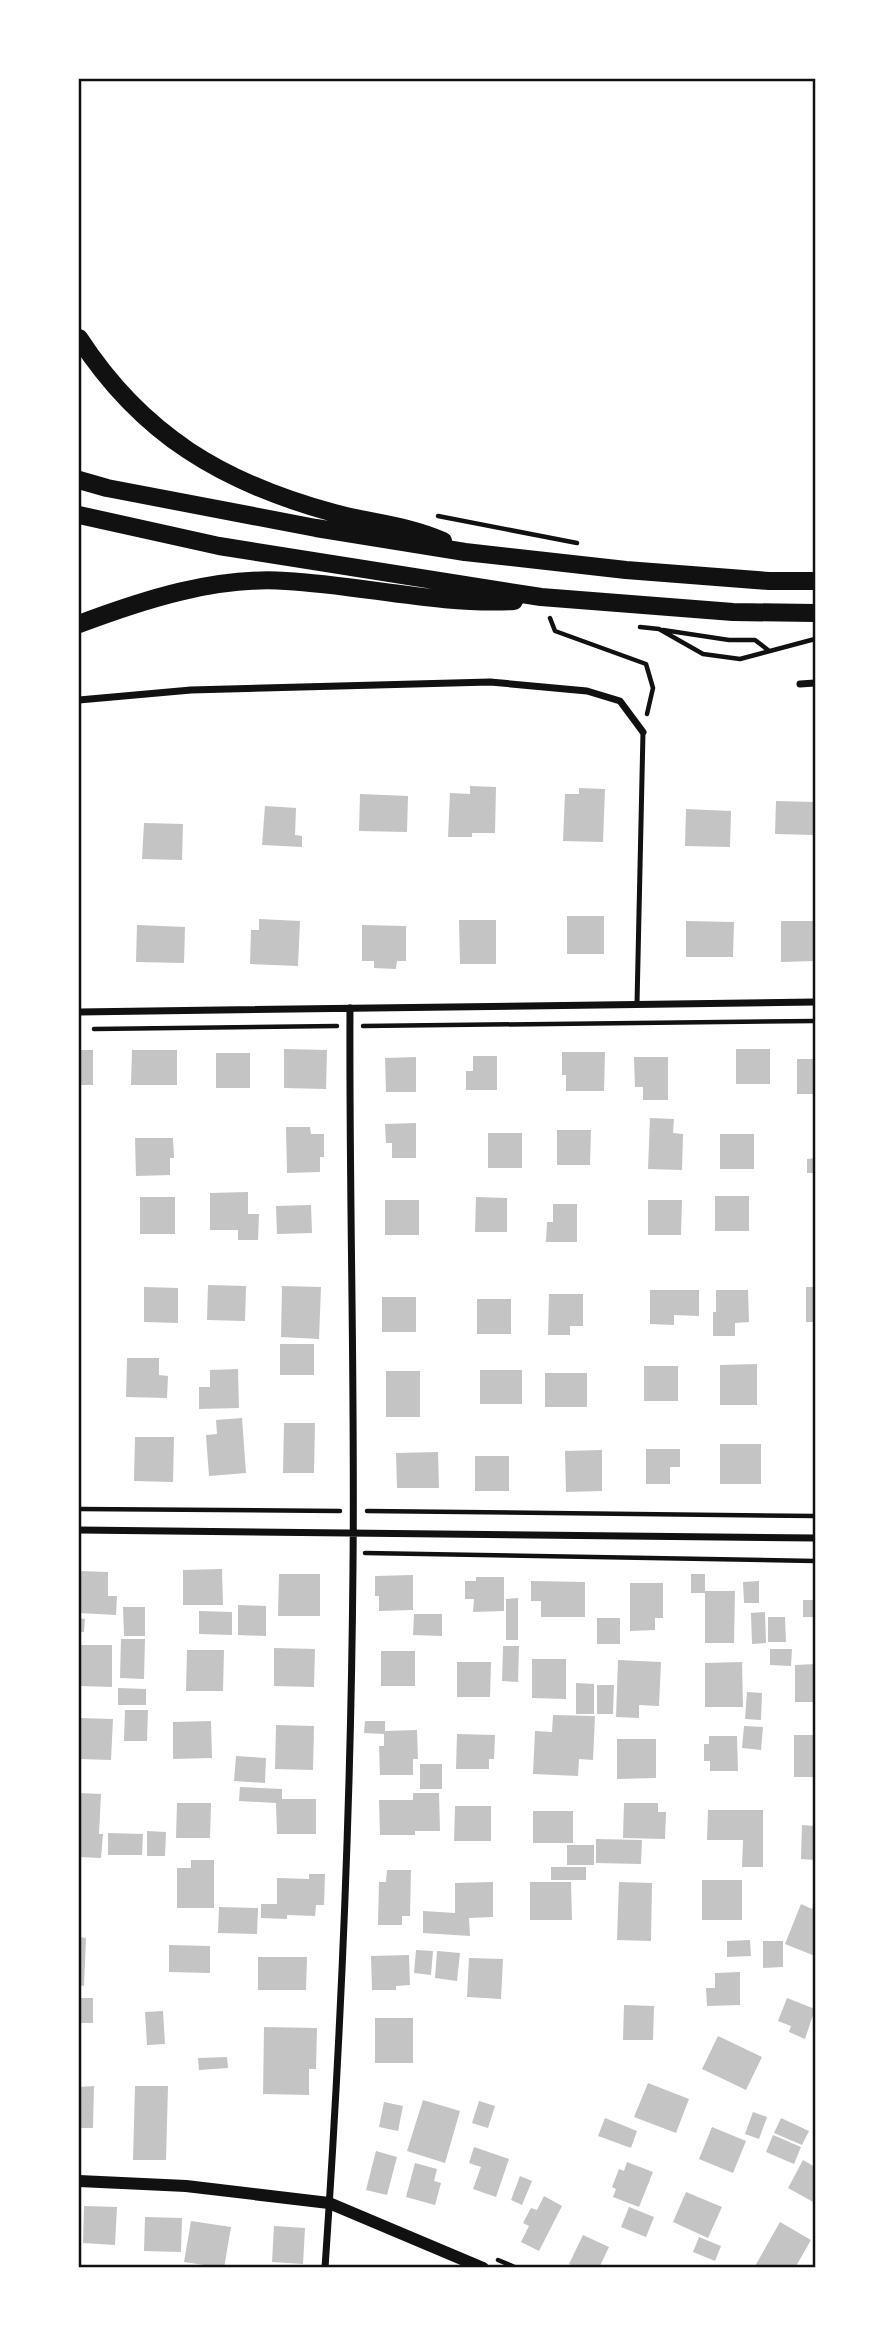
<svg xmlns="http://www.w3.org/2000/svg" width="894" height="2347" viewBox="0 0 894 2347" font-family="'Alegreya Sans',sans-serif">
	<rect width="100%" height="100%" fill="#fff"/>
	<path fill="#c4c4c4" d="M470,786L496,787L495,833H472V837H448L450,793L470,794Z
		M579,788L605,789L603,842L563,841L565,794H579Z
		M360,794L408,796L407,832L359,831Z
		M776,801L815,802V835L775,834Z
		M265,806L296,808L295,835L302,836V847L262,845Z
		M686,809L731,811L730,847L685,846Z
		M144,823L183,824L182,860L142,859Z
		M567,916H604V954H567Z
		M259,919L300,921L298,966L250,964L251,930H259Z
		M459,920H496V964H460Z
		M686,921L734,922L733,957H686Z
		M781,921H815V961L781,962Z
		M137,925L185,927L184,963L136,962Z
		M362,925L406,926V961H397L396,969L374,968V961H362Z
		M284,1049L327,1050L326,1089L284,1088Z
		M736,1049H770V1084H736Z
		M79,1050H93V1085H79Z
		M132,1050H177V1085H131Z
		M562,1052H605L604,1091H566V1075H562Z
		M216,1053H250V1088H216Z
		M473,1056H497V1090H466V1071H473Z
		M416,1057V1092H386L385,1058Z
		M634,1057H668V1100H643V1087H635Z
		M797,1059H815V1094H797Z
		M650,1118L674,1119L673,1133L683,1134L682,1170L648,1169Z
		M416,1123V1158H392V1143H386L385,1124Z
		M286,1127H310L311,1134H324V1157H320V1172L287,1173Z
		M557,1130H591L590,1165H557Z
		M488,1133H522V1168H488Z
		M720,1134H754V1169H720Z
		M135,1138H173L174,1158H170V1175L136,1176Z
		M815,1158V1173H807V1159Z
		M248,1192V1214H259L258,1240H238V1230H210V1193Z
		M715,1196H749V1231H715Z
		M140,1197H175V1234H140Z
		M476,1197L507,1198V1232H475Z
		M385,1200H419V1235H385Z
		M648,1200H682L681,1235H648Z
		M553,1204H577V1242H546L547,1222H553Z
		M311,1205L312,1233L277,1234L276,1206Z
		M208,1285L246,1286L245,1321L207,1320Z
		M282,1286L321,1287L319,1339L281,1337Z
		M144,1287L178,1288V1323L144,1322Z
		M806,1287H815V1322H806Z
		M650,1290H699V1316L674,1315V1325L650,1324Z
		M716,1290H748L749,1322L735,1323V1336H713V1312H716Z
		M549,1294H583V1326H570V1335H548Z
		M382,1297H416V1332H382Z
		M477,1299H511V1334H477Z
		M280,1344H314V1375H280Z
		M127,1358H159V1375L168,1376L167,1398L126,1397Z
		M757,1364V1405H720V1365Z
		M644,1366H678V1401H644Z
		M238,1369L239,1408L199,1409V1387H210V1370Z
		M480,1370H522V1404H480Z
		M386,1371H420V1417H386Z
		M545,1373H587V1407H545Z
		M242,1418L246,1473L209,1476L206,1435L217,1434L216,1420Z
		M284,1423H315L314,1473H283Z
		M135,1437H174L173,1482L134,1481Z
		M720,1444H761V1484H720Z
		M646,1449H680V1467H670V1484H646Z
		M602,1450V1491L566,1492L565,1451Z
		M438,1452L439,1488H397L396,1453Z
		M475,1456H509V1491H475Z
		M222,1569L223,1605H183V1570Z
		M79,1571L108,1572V1596H117L116,1615L79,1613Z
		M279,1574H320V1616H278Z
		M691,1574H705V1591H735L734,1643H705V1593H691Z
		M413,1575V1610L379,1611V1596H375V1576Z
		M476,1577H504V1611L473,1612L474,1599H465V1581H476Z
		M531,1581L585,1582V1617H541V1601H531Z
		M759,1581V1603H744L743,1582Z
		M813,1582H815V1617H803V1600H813Z
		M630,1583H663V1618H655V1630L630,1631Z
		M518,1598V1640H506V1599Z
		M238,1605L266,1606V1636L238,1635Z
		M123,1607H145V1636H124Z
		M199,1611L232,1612V1635L199,1634Z
		M765,1612L766,1643L752,1644L751,1613Z
		M414,1614H442V1636L413,1635Z
		M768,1617H785L786,1642H768Z
		M79,1618L85,1619L84,1632H79Z
		M597,1618H620V1644H597Z
		M121,1639H145L144,1679L120,1678Z
		M79,1645H112V1687L79,1686Z
		M503,1646H519L518,1682L502,1681Z
		M274,1648L315,1649L314,1687L274,1686Z
		M770,1649H792L791,1666L770,1665Z
		M187,1650H224L223,1691H186Z
		M381,1651H415V1686H381Z
		M532,1659H566V1699L532,1698Z
		M618,1660L661,1662L659,1706L639,1705V1718L616,1717Z
		M457,1662H491L490,1697H457Z
		M742,1662L743,1707H705V1663Z
		M815,1664V1702H795V1665Z
		M576,1683L594,1684V1714H576Z
		M597,1685H614L613,1714H597Z
		M118,1688L146,1689V1705H118Z
		M747,1692L762,1693L761,1720L745,1719Z
		M125,1710H148L147,1741H124Z
		M553,1715L595,1716L593,1760L579,1759L578,1776L533,1774L535,1731L552,1732Z
		M79,1718L113,1719L111,1760L79,1759Z
		M211,1721L212,1758L173,1759V1722Z
		M365,1721H385V1731L417,1730L418,1759H413V1775H380L379,1746H384V1734L364,1733Z
		M276,1725L314,1726L313,1770L275,1769Z
		M744,1726L763,1727L761,1750L742,1748Z
		M457,1734L495,1735L494,1759H489V1769H456Z
		M794,1735H815V1777H794Z
		M709,1736H737L738,1771H710V1761H704V1744H709Z
		M617,1739H656V1778L617,1779Z
		M236,1756L266,1758L265,1783L234,1781Z
		M420,1764H442V1789H420Z
		M240,1787L282,1789V1799H316V1834H277L276,1803L239,1801Z
		M79,1793L101,1794L99,1834H103L101,1858L79,1857Z
		M413,1793H439L440,1831H415V1835H380L379,1800H413Z
		M177,1803H211L210,1838H176Z
		M624,1803H658V1812H666L665,1839L623,1838Z
		M455,1806H491V1841H454Z
		M708,1810H763V1867H742L743,1840H707Z
		M533,1811H573V1843H533Z
		M802,1825L815,1826V1860L801,1859Z
		M147,1831L166,1832L165,1856H147Z
		M108,1833L143,1834L142,1855H108Z
		M596,1839L642,1840L641,1864L596,1863Z
		M567,1845H594V1865H567Z
		M191,1860H214V1908H177V1868H191Z
		M551,1867H586V1880H551Z
		M387,1870H411L410,1916H402V1925H378L379,1882H386Z
		M309,1874H325L324,1905H316L315,1916L287,1915V1919L261,1918V1904H277V1878L309,1879Z
		M702,1880H742V1920H702Z
		M493,1882V1917L469,1918L470,1936L423,1933V1911L455,1913V1883Z
		M530,1882H571L572,1920H530Z
		M619,1882L652,1883L651,1941L617,1940Z
		M815,1902V1956L785,1944L801,1904L812,1909Z
		M219,1907L258,1908L257,1934L218,1933Z
		M79,1937L86,1938L84,1986L79,1985Z
		M750,1940L751,1956L727,1957V1941Z
		M763,1941H783V1967L763,1968Z
		M169,1945L210,1946V1973L169,1972Z
		M416,1950L433,1951L431,1975L414,1973Z
		M437,1951L460,1953L457,1981L435,1978Z
		M409,1955L410,1985L396,1986V1990H372L371,1956Z
		M258,1957H307L306,1990H258Z
		M469,1958L503,1959L501,1999L467,1997Z
		M740,1972V2005L707,2006L706,1988H715V1973Z
		M79,1998H93V2023H79Z
		M787,1998L815,2009L805,2039L789,2032L791,2026L778,2021Z
		M624,2005L654,2006L653,2040H623Z
		M163,2011L165,2044L147,2045L145,2012Z
		M375,2018H413V2063H375Z
		M264,2027L317,2028L316,2069H309V2095L263,2094Z
		M718,2036L762,2057L746,2090L702,2069Z
		M227,2057L228,2068L199,2070L198,2058Z
		M648,2083L689,2099L676,2133L634,2117Z
		M94,2086L93,2128H79V2087Z
		M135,2086H168L166,2160H133Z
		M423,2100L460,2111L445,2163L407,2151Z
		M479,2101L495,2106L488,2128L472,2123Z
		M384,2102L403,2106L398,2131L379,2127Z
		M753,2112L767,2117L759,2139L745,2134Z
		M605,2118L637,2131L631,2148L598,2136Z
		M781,2118L809,2131L802,2145L774,2133Z
		M712,2127L746,2141L733,2173L699,2159Z
		M773,2135L801,2147L794,2164L766,2152Z
		M474,2147L509,2159L496,2197L473,2189L481,2167L469,2163Z
		M376,2151L397,2157L387,2195L366,2190Z
		M803,2160L815,2167V2203L788,2188Z
		M627,2162L653,2172L639,2207L613,2197L616,2189L612,2187L619,2169L624,2171Z
		M415,2163L437,2169L434,2181L441,2183L435,2205L406,2197Z
		M520,2176L532,2181L522,2205L511,2200Z
		M686,2192L722,2207L708,2238L673,2222Z
		M544,2196L562,2206L539,2251L521,2242L529,2226L523,2223L531,2208L537,2210Z
		M84,2206L117,2207L115,2245L83,2243Z
		M629,2207L654,2217L646,2237L621,2227Z
		M145,2217L182,2218L181,2252L144,2251Z
		M191,2221L231,2227L224,2268L184,2262Z
		M780,2222L811,2240L795,2268H754Z
		M274,2226L305,2228L303,2264L272,2262Z
		M583,2235L609,2247L599,2268H579L569,2264Z
		M699,2237L721,2246L715,2261L693,2252Z"/>
	<g fill="none" stroke-linecap="round" stroke-linejoin="round">
		<path stroke="#111" stroke-width="4.5" d="M438,516L577,543
			M550,618L555,631L646,664L653,688L647,714
			M640,627L659,629L703,654L740,659L815,639
			M663,630L729,640H755L768,650
			M363,1026L815,1021
			M94,1029L337,1026
			M79,1509L340,1511
			M367,1511L815,1516
			M365,1553L815,1561
			M498,2260L517,2268"/>
		<path stroke="#111" stroke-width="5" d="M637,1004L643,732"/>
		<path stroke="#111" stroke-width="7" d="M800,684L815,683
			M79,700L191,690L490,682L587,691L620,701L643,732
			M79,1012L815,1002
			M79,1530L815,1538
			M325,2268C341,2035 351,1800 353,1566C355,1380 349,1194 350,1008"/>
		<path stroke="#111" stroke-width="12" d="M79,2181L186,2186L329,2203L483,2268"/>
		<path stroke="#111" stroke-width="18" d="M79,338C142,435 223,483 334,513C371,523 407,525 443,541
			M79,480L107,488L316,528L465,552L626,570L769,581H815
			M79,515L219,546L541,597L733,612L815,613
			M79,624C143,600 216,576 286,581C362,585 437,605 514,601"/>
	</g>
	<rect width="894" height="2347" fill="none" stroke="#ffffff" stroke-width="161"/>
	<rect x="80" y="80" width="734" height="2186" fill="none" stroke="#111" stroke-width="2.5"/>
</svg>
